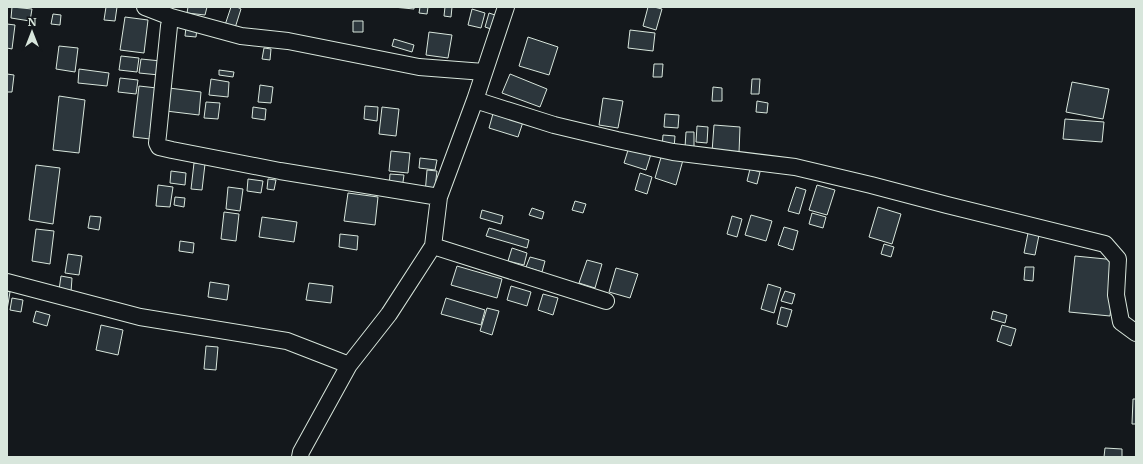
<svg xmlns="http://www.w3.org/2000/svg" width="1143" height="464" viewBox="0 0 1143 464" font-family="Merriweather,serif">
	<rect width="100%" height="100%" fill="#14181c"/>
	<path fill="#2c363c" stroke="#d8e6dc" d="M12,7L32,9L30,21L11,18Z
		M106,7H117L115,21L104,20Z
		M188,7H207L205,15L187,13Z
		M231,7H237L241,9L235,28L225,25Z
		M393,7H414V9Z
		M420,7H428L427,14L419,13Z
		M445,7H452L451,17L444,16Z
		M648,7H654L662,9L656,30L643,26Z
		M472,9L485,13L481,28L468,25Z
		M489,13L501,17L497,31L485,27Z
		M53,14L61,15L60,25L51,24Z
		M125,17L148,20L144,53L120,50Z
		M353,21H363V32H353Z
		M7,24L15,25L12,49L7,48Z
		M186,27L197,28L196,37L185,36Z
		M630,30L655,33L653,51L628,48Z
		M429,32L452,35L448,58L426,55Z
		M528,37L558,47L549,75L519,66Z
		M394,39L414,45L412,52L392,46Z
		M59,46L78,48L75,72L56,69Z
		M264,48L271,49L270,60L262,59Z
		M121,56L139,58L137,72L119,70Z
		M141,59L161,61L159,75L139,73Z
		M654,64H663L662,77H653Z
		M79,69L109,73L107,86L78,83Z
		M219,70L234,72L233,77L219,75Z
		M7,74L14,75L12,92H7Z
		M510,74L547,89L540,107L502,93Z
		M120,78L138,80L136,94L118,92Z
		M211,79L229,82L228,97L209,95Z
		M752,79H760L759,94H751Z
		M1072,82L1109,89L1103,119L1066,112Z
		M260,85L273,87L271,103L258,102Z
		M139,86L157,88L150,139L133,137Z
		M713,87L722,88V101H712Z
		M169,88L201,92L199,115L166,111Z
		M59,96L85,100L79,153L53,150Z
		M603,98L623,101L618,128L599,125Z
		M757,101L768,103L767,113L756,112Z
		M206,102L220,103L218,119L204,118Z
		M365,106L378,107L377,121L364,119Z
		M253,107L266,109L265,120L252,118Z
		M382,107L399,109L396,136L379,134Z
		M494,110L524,119L518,137L489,128Z
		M665,114L679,115L678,128L664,127Z
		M1065,119L1104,122L1102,142L1063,139Z
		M714,125L740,127L739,153L712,152Z
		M697,126L708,127L707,143L696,142Z
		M686,132H694V148L685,147Z
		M663,135L675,136L674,148L662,147Z
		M629,147L651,154L646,170L624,163Z
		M391,151L410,153L408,173L389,171Z
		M662,154L683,160L676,185L655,178Z
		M420,158L437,160L435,170L419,168Z
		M194,163L205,164L202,190L191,189Z
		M36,165L60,168L53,224L29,220Z
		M750,169L760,172L757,184L747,181Z
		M427,170L437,171L434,195L425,194Z
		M171,171L186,173L185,185L170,183Z
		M640,173L652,177L647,194L635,190Z
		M390,174L404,175L402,189L389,187Z
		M248,179L263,181L261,193L247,191Z
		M268,179L276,180L274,190L267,189Z
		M158,185L173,187L170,207L156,206Z
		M817,185L835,190L827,215L809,210Z
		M228,187L243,189L240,211L226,209Z
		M796,187L806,190L799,214L788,211Z
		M348,193L378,197L375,225L344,221Z
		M175,197L185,198L184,207L174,205Z
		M575,201L586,204L583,213L572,210Z
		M878,207L901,214L892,244L869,237Z
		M532,208L544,212L542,219L529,215Z
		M482,210L503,216L501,224L480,218Z
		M224,212L239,214L236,241L221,239Z
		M812,213L826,217L823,228L809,224Z
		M751,215L772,221L766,241L745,235Z
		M90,216L101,217L99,230L88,228Z
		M732,216L742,219L737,237L727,234Z
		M262,217L297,222L294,242L259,237Z
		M784,227L798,231L793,250L778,245Z
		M489,228L529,240L527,248L486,236Z
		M36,229L54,231L50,264L32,261Z
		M1028,233L1039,235L1035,255L1024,253Z
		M340,234L358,236L357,250L339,247Z
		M180,241L194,243L193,253L179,251Z
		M884,244L894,247L891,257L881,254Z
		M512,248L527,253L524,265L508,261Z
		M68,254L82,256L79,275L65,273Z
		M1075,256L1116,260L1110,316L1069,312Z
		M530,257L545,261L542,272L526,267Z
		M587,260L602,264L595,288L579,283Z
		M457,266L502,279L497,298L451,285Z
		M1025,267H1034L1033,281L1024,280Z
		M616,268L638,274L630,298L609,292Z
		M61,276L72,278L71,292L59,290Z
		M210,282L229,285L227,300L208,297Z
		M309,283L333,286L331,303L306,300Z
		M768,284L781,288L774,313L761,309Z
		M511,286L531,292L527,306L507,300Z
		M7,291L10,292L7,310Z
		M785,291L795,294L792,304L781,301Z
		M543,294L558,298L553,315L538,310Z
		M12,298L23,300L21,312L10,310Z
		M446,298L485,310L481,325L441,314Z
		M781,307L792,310L787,327L777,324Z
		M487,308L499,311L492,335L480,331Z
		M36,311L50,315L47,326L33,322Z
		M993,311L1007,315L1005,323L991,319Z
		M101,325L123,330L118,355L96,350Z
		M1002,325L1016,329L1011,346L997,341Z
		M206,346L218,347L216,370L204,369Z
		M1133,399H1136V424H1132Z
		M1105,448L1122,449V457H1104Z"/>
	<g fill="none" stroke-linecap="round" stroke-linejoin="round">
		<defs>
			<path id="minor" d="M145,7L171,17L241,36L288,41L419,67L484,72
				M171,17L169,26L158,135L157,143L159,147L172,150L280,171L439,197
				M475,100L554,125L617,140L673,152L795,167L871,185L947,205L1105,244L1118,259L1116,295L1121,322L1136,333
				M433,246L606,301
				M7,282L140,317L287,341L349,365L389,314L433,246L439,197L475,100L506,7
				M300,457L301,452L349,365"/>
		</defs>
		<use href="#minor" stroke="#d8e6dc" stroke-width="18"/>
		<use href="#minor" stroke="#14181c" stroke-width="16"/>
	</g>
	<rect width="1143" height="464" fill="none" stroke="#d8e6dc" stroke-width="16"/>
	<g transform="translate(32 32)" stroke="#14181c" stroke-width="3" paint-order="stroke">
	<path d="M0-3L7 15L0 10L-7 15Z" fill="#d8e6dc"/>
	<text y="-6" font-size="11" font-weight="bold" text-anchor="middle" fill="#d8e6dc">N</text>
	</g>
</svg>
